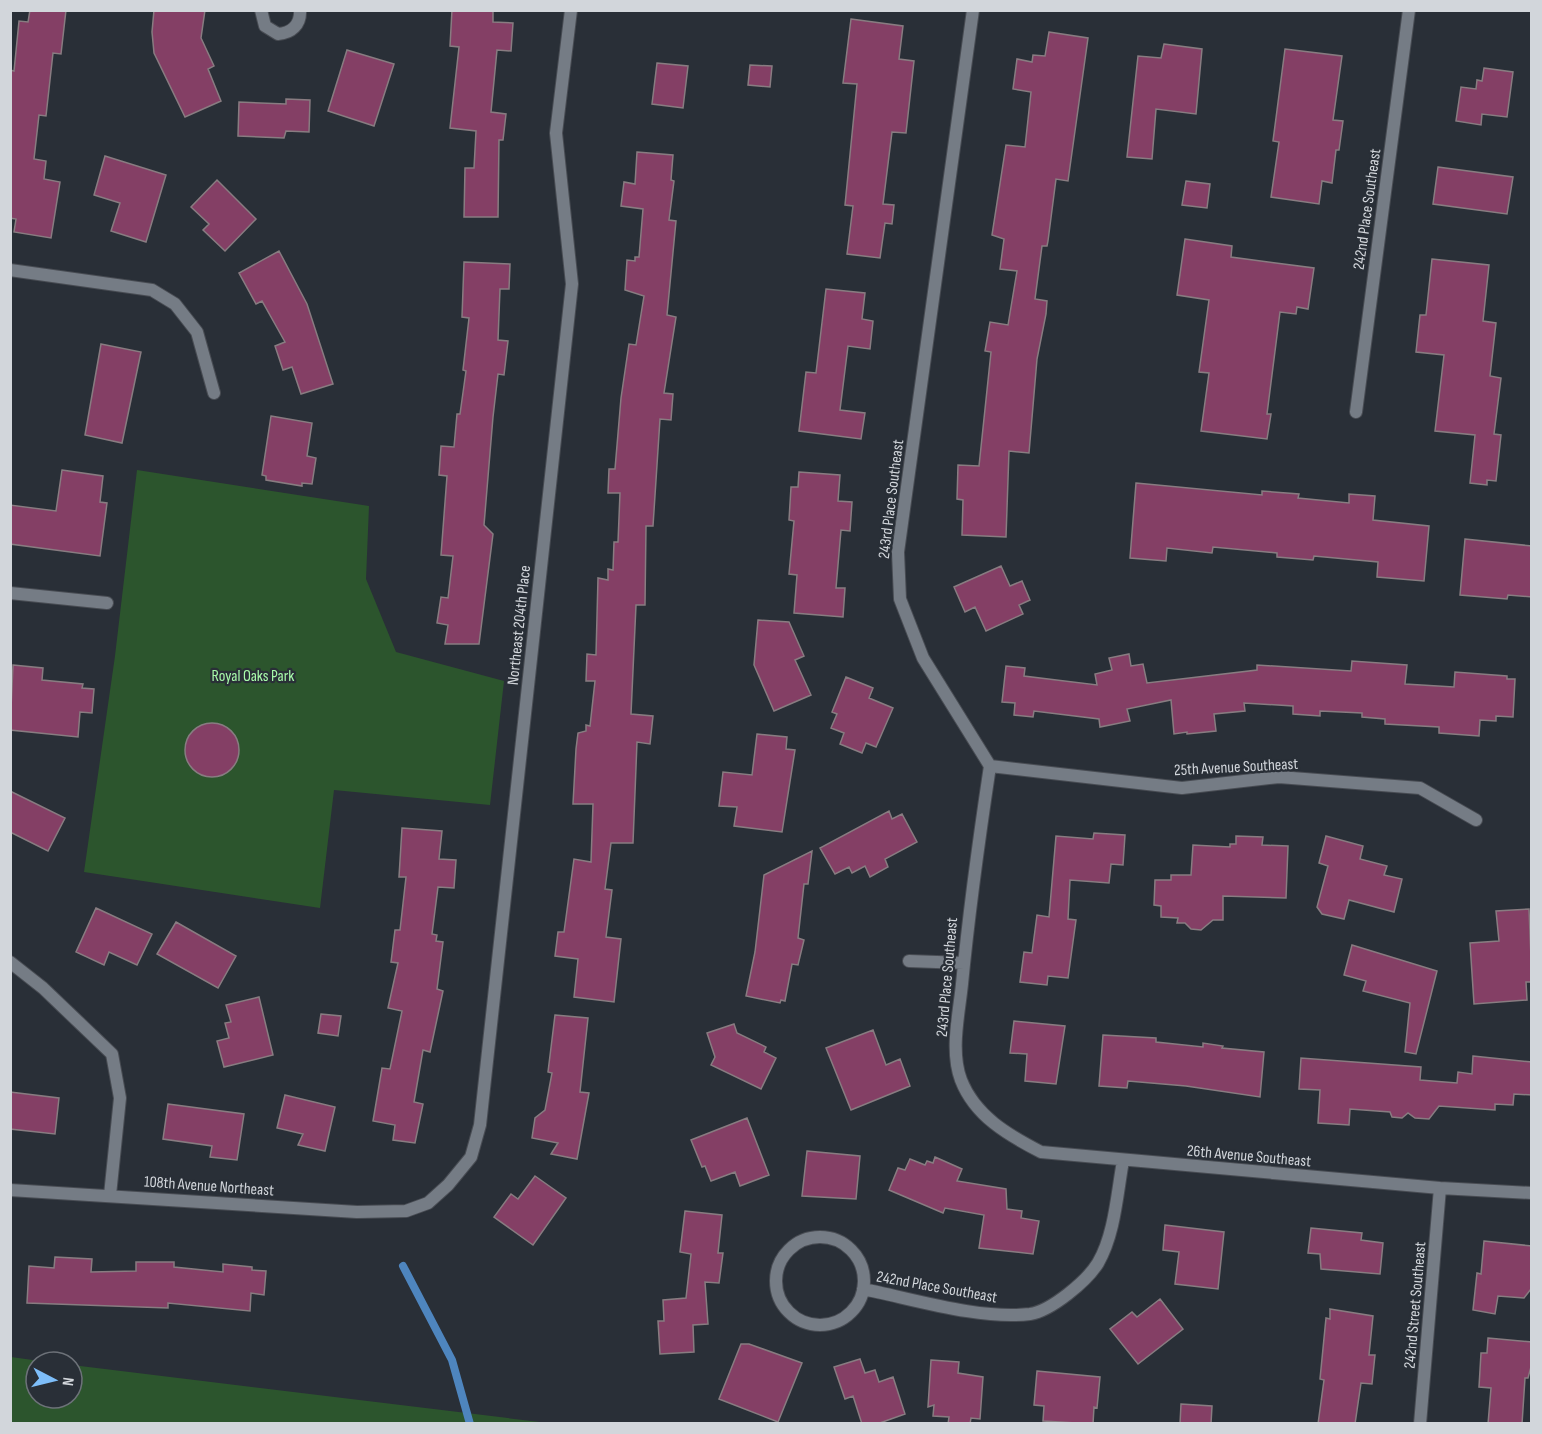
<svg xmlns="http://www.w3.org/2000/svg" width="1542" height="1434" viewBox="0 0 1542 1434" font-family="'Sofia Sans Condensed',sans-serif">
	<rect width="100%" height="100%" fill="#292f37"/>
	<path fill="#2c552d" d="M137,470L369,506L366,579L396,652L504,681L490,805L334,790L320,908L84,872L115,656Z
		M11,1357L47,1362H36V1398H72V1365L548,1423H11Z"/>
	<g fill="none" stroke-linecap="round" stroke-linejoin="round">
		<path stroke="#4e85be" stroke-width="8" d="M403,1266L452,1360L470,1424"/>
	</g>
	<path fill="#843f65" stroke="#887c81" stroke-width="1.5" d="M30,10H66L61,54L53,53L46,116L39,115L34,159L46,161L44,179L60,182L51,238L14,232L16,219L10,218V70L14,71L19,21L28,22Z
		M154,10H205L201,38L214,66L208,69L221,101L185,117L154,53L152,32Z
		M452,10H493V22L513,23L511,51L497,50L491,112L506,114L503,140H499L498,217H464L465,168H474L476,131L450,128L459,47L450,46Z
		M851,19L903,26L899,59L914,61L906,133L892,132L883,204L894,205L892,224L885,223L880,258L847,254L853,206L845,205L857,84L843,83Z
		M1049,32L1088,38L1068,181L1056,179L1048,241L1047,246H1042L1035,299L1047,301L1046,314L1037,359L1029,453L1009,451L1006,537L962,535L963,500L957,499L958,465L979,466L991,352L985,351L990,322L1008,325L1017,271L1000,269L1004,239L992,235L1006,145L1025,147L1031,92L1013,89L1017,59L1032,62L1033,55L1045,56Z
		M1164,44L1202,49L1196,114L1156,109L1152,159L1127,157L1138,56L1161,58Z
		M1285,49L1342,56L1333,120L1343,121L1339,150H1336L1332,183L1322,181L1319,204L1271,197L1279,142L1273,141Z
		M347,50L394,64L374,126L328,111Z
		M657,63L688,66L683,108L652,104Z
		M750,65L772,66L770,87L748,85Z
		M1484,68L1513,72L1507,117L1482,114L1481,125L1456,121L1461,87L1476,89L1477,80L1482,81Z
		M286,99L310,100L309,132L286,131L284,138L238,136L239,102L286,104Z
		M637,152L673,155L671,180L674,181L669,220L676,221L667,315L676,317L664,393L673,394L671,420L660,419L653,526H646L645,605H636L631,714L653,716L650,744L637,742L633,843H611L605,889L612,890L606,937L621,939L614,1002L574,997L578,959L555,956L558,932H564L574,859L591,862L593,804H573L576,749L578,733L586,731V725L590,726L595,681H586L587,654L596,655L598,578L608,580V569L613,570L614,542H618L620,493H608L609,469H615L621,398L629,344L636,345L644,296L625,290L627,260L635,261V257H639L643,209L621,206L624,182L635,184Z
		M105,156L166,175L146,242L111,231L120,203L94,195Z
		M1438,167L1513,177L1507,214L1433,204Z
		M217,180L256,219L225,251L203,230L209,224L191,207Z
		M1186,181L1210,184L1207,208L1182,205Z
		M1185,239L1232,246L1231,257L1314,268L1308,309L1297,307L1296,314L1280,312L1267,414H1271L1267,439L1201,431L1209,373L1199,372L1209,300L1177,295Z
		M279,251L307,304L333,384L301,394L292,367L283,370L275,346L285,342L262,301L256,304L239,273Z
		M1432,259L1489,265L1483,321L1496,323L1490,376L1501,378L1494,434L1501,435L1496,481L1487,480V485L1470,483L1475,435L1435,431L1444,355L1416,352L1420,315H1426Z
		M464,262L510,264L509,289H500L498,340L508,341L504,375L498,374L493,417L484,525L493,534L479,644H445L448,625L437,623L441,597L448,598L453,556L441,555L447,476L439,475L441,446L454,447L457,414H460L466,371L463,370L469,318L462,317Z
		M826,289L865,293L862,319L873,321L870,349L848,346L840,410L865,413L861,439L799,431L806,372L816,373Z
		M101,344L141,352L122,443L85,435Z
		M271,416L312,423L307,456L316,458L312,484L302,483V486L266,480V476L262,475Z
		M62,470L103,476L100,502L107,503L100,556L10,544V505L56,511Z
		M799,472L840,475L838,501L852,502L850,531L841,530L836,588H845L843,617L794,613L797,575L789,574L794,521L789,520L791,487H798Z
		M1136,483L1262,495V491L1299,494L1298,498L1349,503V494L1375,496L1373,520L1429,526L1424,581L1377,577L1378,562L1314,556L1313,560L1277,557V553L1213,547L1212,553L1167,548L1166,561L1130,558Z
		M1465,539L1532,546V597L1508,595L1507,599L1460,595Z
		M1001,566L1010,586L1022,581L1030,600L1019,605L1023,614L986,631L975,607L965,612L954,587Z
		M758,620L789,622L804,656L795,660L811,695L774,711L754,665Z
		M1129,654L1131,666L1143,664L1147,683L1257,670V665L1351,671L1352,661L1407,665L1405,684L1454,687L1455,672L1507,676V679H1515L1513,717L1496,716V721L1480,720L1479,736L1439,733V727L1385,724V719L1362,717V713L1320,711V716L1293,714V706L1244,703L1245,711L1214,714L1216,731L1187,734V732L1174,734L1171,700L1127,709L1130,721L1100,727L1099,719L1034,711L1033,717L1014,715L1015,703L1002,702L1006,666L1025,668L1024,676L1097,685L1095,674L1112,670L1109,658Z
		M13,665L43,668L42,680L83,684L82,688L94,689L92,713L80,712L78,737L10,730Z
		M846,677L873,688L869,698L893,708L876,747L866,743L862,753L840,744L844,733L831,728L837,714L832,712Z
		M185 750a27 27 0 1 1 54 0a27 27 0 1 1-54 0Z
		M757,734L787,737L786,749L795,750L782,832L734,826L737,807L719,806L723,772L752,775Z
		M10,791L65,818L48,851L10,832Z
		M889,811L892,819L902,814L917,842L885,859L888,867L870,877L865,866L852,873L849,867L835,874L820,848Z
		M402,828L442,831L439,859L456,860L454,888L438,887L432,934L437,935L436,941L443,942L437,989L443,991L430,1052L423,1050L414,1102L423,1104L415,1143L393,1140L395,1125L373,1121L382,1068L390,1069L402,1011L388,1008L398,963L391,962L395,930H400L406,877H399Z
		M1094,833L1125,835L1123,865L1111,864L1109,883L1070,880L1068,919L1076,920L1068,978L1048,976L1047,985L1020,982L1024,952L1032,953L1037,915L1049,917L1056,836L1093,839Z
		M1236,836L1263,837L1262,845L1288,846L1286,898L1223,896V920H1213L1201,930L1191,929L1185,923H1177L1178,918L1161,917V906L1154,905L1155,880H1171V875H1191L1193,845L1230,847V844H1236Z
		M1326,836L1363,846L1360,859L1387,866L1384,875L1402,879L1394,912L1349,900L1344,919L1322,914L1317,907L1328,866L1319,863Z
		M812,851L808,884H804L798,938L804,940L798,965L792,964L785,1001L781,1000L780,1003L746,996L755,952L764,875Z
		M96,908L152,934L137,965L109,952L104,965L76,952Z
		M1529,909L1532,982H1526L1527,1000L1474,1004L1470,943L1499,941L1496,911Z
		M176,922L236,956L218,988L157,954Z
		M1352,945L1437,971L1416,1054L1405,1052L1410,1003L1363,991L1366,981L1344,975Z
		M259,997L273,1055L224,1067L217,1041L229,1038L225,1023L231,1022L226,1005Z
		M321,1014L341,1016L338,1036L318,1033Z
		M555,1015L588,1018L580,1092L589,1093L577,1159L551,1154L558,1143L532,1138L535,1118L545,1110L552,1073L548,1072Z
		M1014,1021L1065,1026L1056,1084L1025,1081L1027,1054L1010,1053Z
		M734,1024L737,1033L766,1047L764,1052L776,1058L761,1089L711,1065L715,1057L707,1033Z
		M873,1030L886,1065L900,1059L910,1086L851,1110L826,1048Z
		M1103,1035L1156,1038V1042L1203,1047V1043L1223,1046L1222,1048L1264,1052L1260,1097L1186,1086L1128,1081L1127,1088L1099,1086Z
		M1473,1056L1532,1062V1095L1514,1094L1513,1105L1495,1104V1110L1439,1106L1429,1119L1415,1118L1408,1113L1402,1118L1392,1117L1390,1112L1350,1109L1349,1125L1318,1123L1320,1090L1299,1089L1301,1058L1421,1067L1420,1080L1457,1083L1458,1072L1472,1074Z
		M10,1092L59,1098L55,1134L10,1129Z
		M285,1095L335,1107L325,1151L298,1145L303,1134L277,1128Z
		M168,1104L244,1114L237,1160L210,1157L212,1146L163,1139Z
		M747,1118L769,1175L740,1186L735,1172L711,1181L705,1166L702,1167L691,1140Z
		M807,1151L860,1156L856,1199L802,1196Z
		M935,1157L962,1169L957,1181L1006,1189L1007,1209L1022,1211L1021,1218L1039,1221L1033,1254L979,1248L984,1215L945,1208L943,1213L889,1190L898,1168L905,1170L910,1159L925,1165L927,1161L933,1163Z
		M535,1176L566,1198L533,1245L494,1217L511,1194L518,1199Z
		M685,1211L722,1215L718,1253H723L719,1283L705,1282L708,1324L693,1325L694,1352L660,1354L658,1321H664L663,1300L686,1298L691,1254L680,1252Z
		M1165,1225L1224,1232L1218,1289L1175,1284L1179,1252L1163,1250Z
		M1311,1228L1362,1233L1361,1240L1383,1243L1380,1274L1321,1269L1320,1254L1308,1253Z
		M1484,1241L1532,1246L1531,1289L1524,1298L1498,1296L1495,1314L1473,1310L1477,1273L1481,1274Z
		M55,1257L92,1259L91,1272L136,1271V1262H174V1267L223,1272V1264L252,1267V1270L266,1271L264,1295L251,1293L250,1311L168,1303V1308L27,1303L29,1266L54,1268Z
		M1160,1299L1183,1329L1138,1364L1110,1329L1132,1312L1137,1317Z
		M1330,1309L1373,1316L1369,1355H1375L1372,1384L1361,1383L1355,1424H1318L1324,1380L1320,1379L1326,1318L1330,1319Z
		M1488,1338L1532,1342V1363L1528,1378H1525L1522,1424H1488L1491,1388L1479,1387L1481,1353H1487Z
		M741,1344H749L802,1363L778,1422L719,1399Z
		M860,1359L865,1373L875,1370L879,1382L893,1377L905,1414L877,1424H862L853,1396L845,1399L834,1367Z
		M931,1360L959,1362L958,1373L983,1377L980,1419L971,1418L970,1424H948L949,1417L933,1416L934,1405L928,1407Z
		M1037,1371L1100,1377L1097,1408L1094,1407L1093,1424L1043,1421L1044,1406L1034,1405Z
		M1181,1404L1212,1406L1211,1424H1180Z"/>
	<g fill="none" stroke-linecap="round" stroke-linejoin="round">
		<defs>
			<path id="minor" d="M261,10L265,26L278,34C291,33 301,25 300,10
				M973,10L898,552L900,599L923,658L990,766C979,839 969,911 962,984C959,1014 950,1051 961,1080C975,1116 1008,1135 1041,1152L1440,1188L1532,1193
				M10,270L152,290L175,304L197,332L214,393
				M1356,412L1409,10
				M10,593L107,603
				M990,766L1182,788L1279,777L1420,788L1476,820
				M909,961L964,963
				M10,962L43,988L112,1054L120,1098L110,1195
				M10,1190L357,1212L406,1211L428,1203L448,1185L471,1157L480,1125L572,284L556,133L571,10
				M776 1281a44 44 0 1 1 88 0a44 44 0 1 1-88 0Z
				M863,1289C913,1299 980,1320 1030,1314C1051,1311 1087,1281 1098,1263C1115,1234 1117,1193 1123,1161
				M1420,1424L1440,1188"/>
		</defs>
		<use href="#minor" stroke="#484c53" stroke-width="14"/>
		<use href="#minor" stroke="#757c85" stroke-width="12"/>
	</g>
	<g text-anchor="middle" stroke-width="4.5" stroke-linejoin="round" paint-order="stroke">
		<g font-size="16" fill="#d2d6db" stroke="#292f37">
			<text transform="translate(1366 209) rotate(-82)" y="6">242nd Place Southeast</text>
			<text transform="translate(890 499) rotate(-83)" y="6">243rd Place Southeast</text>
			<text transform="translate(518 625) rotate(-84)" y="6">Northeast 204th Place</text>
			<text transform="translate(1236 766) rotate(-3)" y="6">25th Avenue Southeast</text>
			<text transform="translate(946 977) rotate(-85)" y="6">243rd Place Southeast</text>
			<text transform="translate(1249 1155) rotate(5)" y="6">26th Avenue Southeast</text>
			<text transform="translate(209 1185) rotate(4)" y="6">108th Avenue Northeast</text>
			<text transform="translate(937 1286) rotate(10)" y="6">242nd Place Southeast</text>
			<text transform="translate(1414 1305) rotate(-85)" y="6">242nd Street Southeast</text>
		</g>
		<g font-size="16" fill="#a8fbaa" stroke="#292f37">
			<text x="253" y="681">Royal Oaks Park</text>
		</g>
	</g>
	<rect width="1542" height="1434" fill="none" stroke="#d2d6db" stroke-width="24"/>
	<g transform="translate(54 1380) rotate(97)"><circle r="28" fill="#292f37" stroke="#6d7279" stroke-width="1.5"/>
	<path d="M0-4.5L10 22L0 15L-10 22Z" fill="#7ebef9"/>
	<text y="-9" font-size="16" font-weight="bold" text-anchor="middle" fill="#d2d6db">N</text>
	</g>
</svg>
